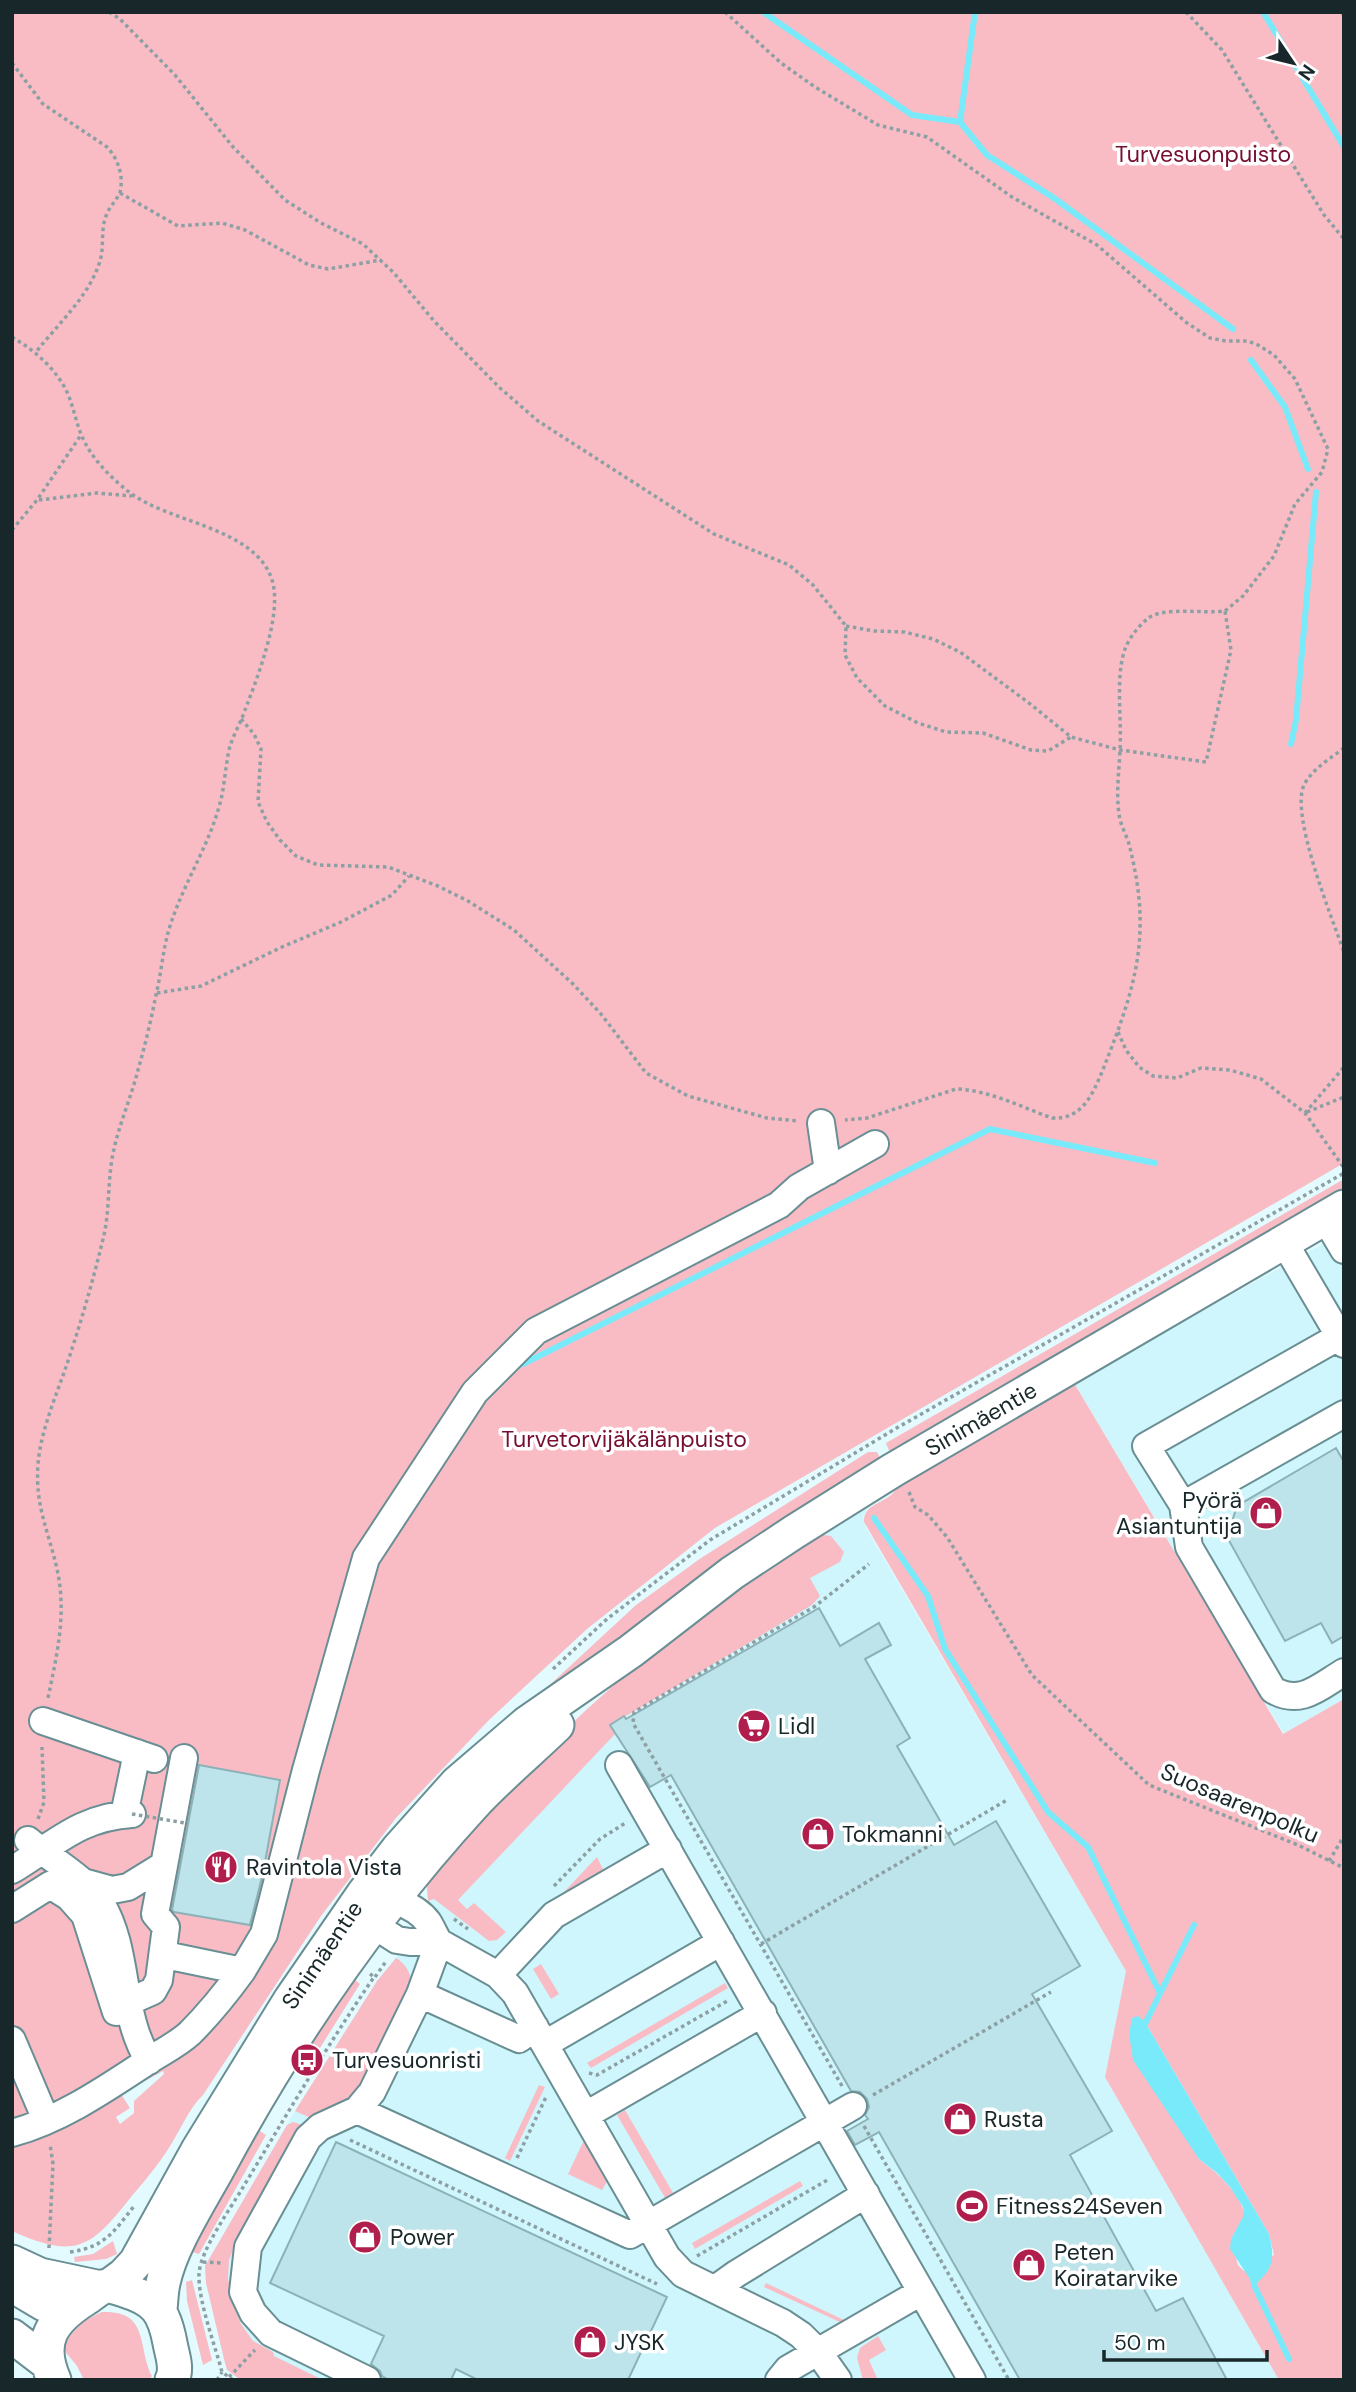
<svg xmlns="http://www.w3.org/2000/svg" width="1356" height="2392" viewBox="0 0 1356 2392" font-family="'DM Sans',sans-serif">
	<rect width="100%" height="100%" fill="#e3fbfe"/>
	<path fill="#cff6fc" d="M1344,1232V1699L1284,1734L1074,1383Z
		M865,1503L868,1508L863,1516L866,1528L1126,1971L1105,2077L1279,2380L239,2379L227,2370L224,2359L206,2283L205,2266L295,2111L377,1981L396,1958L411,1927L434,1913L428,1901L427,1888L627,1674Z"/>
	<path fill="#f9bcc5" fill-rule="evenodd" d="M12,12H1344V1163L715,1528L587,1629L489,1720L396,1818L321,1916L203,2095C191,2107 185,2120 176,2136C164,2158 148,2177 131,2197C91,2248 76,2260 12,2231ZM163,2071L164,2074L134,2101V2113L120,2124L116,2117L130,2108L121,2094Z
		M1344,1179V1190L890,1453L886,1443Z
		M1074,1383L1283,1734L1344,1699V2380H1279L1105,2077L1126,1971L864,1522C863,1502 888,1504 896,1489ZM1145,2022L1269,2234L1274,2255L1244,2271L1238,2265L1231,2239L1245,2215C1239,2191 1217,2173 1199,2159Z
		M868,1452H877L880,1458L736,1551L500,1731L636,1605L701,1558Z
		M817,1534L831,1536L844,1552L840,1562L810,1578L820,1596L812,1605L611,1725L616,1733L458,1900L467,1909L474,1903L506,1932L497,1940L489,1941L434,1899L428,1901L427,1888L429,1872C492,1803 556,1734 628,1673C688,1622 753,1579 817,1534Z
		M597,1857L604,1871L564,1894L563,1893Z
		M396,1958C406,1964 410,1972 412,1984L368,2083L355,2095L315,2120L295,2111L377,1981Z
		M541,1964L559,1994L551,1999L533,1969Z
		M347,1973L360,1984L320,2048L312,2043L330,1998Z
		M725,1983L728,1988L591,2068L587,2063Z
		M539,2085L545,2087L510,2161L505,2158Z
		M625,2110L676,2198L668,2203L617,2115Z
		M293,2122L303,2125L240,2235L229,2260L228,2278L233,2305L241,2324L253,2341L273,2352L274,2356L323,2380H241L227,2370L224,2359L206,2283L205,2266L287,2125Z
		M260,2131L266,2135L199,2254L186,2250L227,2173Z
		M584,2140L608,2180L602,2190L568,2174Z
		M800,2181L803,2186L695,2249L692,2243Z
		M113,2241L117,2254L106,2259L75,2262L74,2257L93,2254Z
		M192,2280L212,2360L203,2365L187,2301L186,2282Z
		M766,2283L846,2321L844,2324L764,2287Z
		M102,2312C150,2310 137,2347 152,2376L149,2380H84L77,2366L63,2349C72,2330 83,2320 102,2312Z
		M878,2336L886,2350L869,2360L878,2380H863L857,2358L860,2348Z"/>
	<path fill="#78eafa" d="M1138,2016L1145,2022L1269,2234C1275,2258 1274,2269 1254,2285L1230,2249L1231,2239L1244,2215L1243,2207L1230,2187L1217,2173L1199,2159L1133,2060L1129,2034L1132,2018Z"/>
	<g fill="none" stroke-linecap="round" stroke-linejoin="round">
		<path stroke="#78eafa" stroke-width="6" d="M763,12L912,115L960,122
			M975,12L960,122L987,155L1054,198L1233,329
			M1263,12L1344,147
			M1251,360L1285,407L1308,469
			M1291,744L1296,720L1316,492
			M523,1364L990,1129L1155,1163
			M874,1518L928,1596L945,1649L1048,1812L1088,1847L1160,1993
			M1144,2030L1143,2028L1194,1925
			M1253,2277L1254,2285L1289,2359"/>
	</g>
	<path fill="#bde4ea" stroke="#8cb2b7" stroke-width="2" d="M1336,1448L1344,1462V1636L1332,1643L1321,1623L1285,1641L1227,1537L1237,1506Z
		M819,1608L840,1646L879,1623L891,1645L865,1659L910,1738L897,1746L954,1845L996,1821L1080,1966L1032,1994L1112,2131L1070,2155L1156,2311L1183,2298L1227,2380H1020L879,2132L855,2145L847,2131L868,2119L865,2115L869,2107L867,2099L860,2092L851,2091L671,1775L650,1787L610,1725L624,1716L626,1719Z
		M199,1765L280,1780L263,1873L250,1925L174,1912L172,1910Z
		M336,2142L667,2297L628,2380H478L456,2369L451,2380H389L382,2376L380,2371L371,2364L384,2336L270,2283Z"/>
	<g fill="none" stroke-linecap="round" stroke-linejoin="round">
		<defs>
			<path id="minor" d="M821,1123L828,1171
				M1325,1218L1344,1250
				M1284,1242L1344,1344
				M1340,1336L1146,1446L1183,1505L1344,1414
				M1183,1505L1189,1547L1273,1690C1301,1706 1319,1687 1344,1672
				M43,1721L154,1759
				M619,1765L972,2380
				M124,1815L137,1753
				M28,1840C50,1859 87,1879 101,1903C130,1951 119,2013 149,2061
				M12,1870C55,1844 80,1817 132,1814
				M83,1882L112,1890L128,1887L162,1866
				M12,1909L50,1885L69,1897L85,1915L116,2012
				M242,1971L264,1934L306,1770L366,1558L475,1392L536,1331L779,1205L799,1187L875,1144
				M498,1975L554,1915L668,1849
				M420,1994L519,2039L535,2027
				M128,2002L153,1991L159,1980L166,1927L155,1914L184,1758
				M12,2040L46,2120
				M545,2044L721,1942
				M357,2110L630,2235L853,2106
				M586,2115L763,2013
				M12,2133C60,2120 104,2090 145,2063C160,2053 177,2045 190,2033C209,2014 226,1993 242,1971L165,1955
				M715,2289L736,2274L866,2194
				M367,2380L271,2333L253,2313L243,2292L248,2247L308,2138L320,2127L357,2110L372,2092L420,1994L439,1942C435,1936 432,1928 428,1922C414,1903 385,1897 364,1893L372,1924L397,1940L410,1942H439L498,1975L515,1993L667,2257L683,2274L783,2323L801,2335L819,2353L838,2380
				M779,2380L788,2369L921,2292"/>
			<path id="major" d="M12,2262L40,2275L101,2288
				M12,2285L44,2304L71,2307
				M109,2286L124,2275L136,2262L198,2150L291,1999L364,1893L398,1849L457,1783L527,1723L631,1651L732,1573L794,1532L893,1470L1344,1207
				M160,2309C161,2301 161,2292 163,2283C171,2244 204,2195 223,2159C292,2032 375,1912 473,1805C499,1777 529,1752 557,1725
				M12,2336L46,2362
				M54,2380C37,2341 52,2320 85,2299C92,2295 100,2286 108,2286C113,2286 120,2289 124,2290C156,2300 164,2311 170,2343C172,2355 178,2368 172,2380"/>
		</defs>
		<use href="#minor" stroke="#698e93" stroke-width="30"/>
		<use href="#major" stroke="#698e93" stroke-width="37"/>
		<path stroke="#8ca0a3" stroke-width="3.5" stroke-dasharray="3.5 3.5" stroke-linecap="butt" d="M109,12L120,19L175,75L233,147L285,200L321,223L363,244L394,273L434,321L500,388L538,421L714,534L789,565L813,585L846,626L845,655L857,678L885,706L918,723L946,732L983,733L1031,750L1048,751L1071,737
			M725,12L781,63L815,87L878,125L927,137L1012,197L1097,245L1187,323L1210,338L1226,341H1248L1258,345L1274,355L1295,379L1328,449L1322,472L1295,504L1274,556L1243,596L1225,611C1204,614 1162,606 1147,619C1138,627 1129,638 1125,649C1115,678 1122,719 1120,750C1119,772 1116,792 1119,814C1120,824 1126,834 1129,844C1136,872 1141,900 1140,929C1139,979 1120,1026 1102,1072C1092,1096 1081,1120 1052,1118C1021,1107 989,1090 956,1089L867,1118L845,1120
			M1186,12L1222,50L1324,215L1344,239
			M1342,12L1344,16
			M12,63L43,104L107,147C118,159 124,176 120,192C117,200 109,207 106,216C100,231 105,248 99,264C88,297 58,324 36,352
			M120,193L178,226L222,223L245,230L309,265L328,269L381,260
			M12,337C34,350 54,367 66,390C73,404 75,419 81,434C90,457 110,477 129,492C167,522 252,527 271,577C285,612 255,683 242,718C238,727 233,737 230,746C225,766 225,787 219,807C208,846 185,882 172,920C163,945 162,970 156,995C151,1020 145,1046 138,1070C130,1102 115,1133 111,1166C108,1189 109,1212 104,1235C94,1277 82,1319 68,1361C57,1394 41,1429 38,1464C35,1507 48,1529 57,1569C67,1614 57,1654 48,1698
			M39,500L97,493L132,496
			M12,530L37,500L81,435
			M846,626L874,631L904,632L933,639L960,652L1029,703L1071,737L1120,750L1206,762L1231,650L1225,611
			M241,719L254,734L261,749L258,802L267,822L280,840L296,856L318,865L388,867L438,886L468,901L514,930L573,984L601,1014L646,1073L688,1096L767,1118L799,1121
			M1344,748C1331,758 1312,769 1304,785C1290,815 1332,918 1344,952
			M157,993L201,986L282,947L341,922L392,895L409,876
			M1118,1032L1126,1050L1139,1067L1153,1076L1177,1078L1201,1068L1230,1070L1261,1079L1305,1113L1344,1168
			M1307,1112L1344,1097
			M1305,1113L1344,1067
			M909,1492L915,1507L928,1515L947,1537L1032,1675L1149,1785L1298,1845L1344,1868
			M553,1669L607,1619L710,1540L895,1429L1344,1173
			M38,1819L44,1802L42,1747
			M1329,1861L1344,1836
			M554,1886L600,1839L627,1822
			M454,1919L468,1929
			M761,1944L1007,1800
			M375,1977L387,1960
			M589,2073L597,2075L729,2000
			M842,2086L633,1723L634,1712L814,1607L869,1564
			M873,2095L1051,1992
			M864,2126L1009,2380
			M350,2140L657,2284
			M517,2158L547,2095
			M49,2248L53,2164L50,2144
			M70,2252C106,2247 114,2231 135,2205
			M697,2256L829,2179
			M203,2262L222,2263
			M229,2377L255,2350
			M217,2380L222,2372
			M233,2380L222,2372C215,2345 198,2301 199,2274C200,2251 230,2209 242,2189C285,2117 327,2046 374,1977L369,1973"/>
		<use href="#minor" stroke="#fff" stroke-width="26"/>
		<use href="#major" stroke="#fff" stroke-width="33"/>
		<path stroke="#8ca0a3" stroke-width="3.5" stroke-dasharray="3.5 3.5" stroke-linecap="butt" d="M132,1814L185,1823"/>
	</g>
	<defs>
		<symbol id="shop-disc" viewBox="-11 -11 22 22"><circle r="9.5" fill="#b01e4d" stroke="#fff"/><path d="M-5-2.5h2.3a2.7 3.5 0 0 1 5.4 0H5L5.5 6h-11ZM-1.5-2.5h3a1.5 2.3 0 0 0-3 0Z" fill="#fff"/></symbol>
		<symbol id="supermarket-disc" viewBox="-11 -11 22 22"><circle r="9.5" fill="#b01e4d" stroke="#fff"/><path d="M-6-5.5h2.5l.6 2H6L4.5 2H-2.5L-4.4-4H-6ZM-1.5 3.2a1.3 1.3 0 1 0 .1 0ZM3 3.2a1.3 1.3 0 1 0 .1 0Z" fill="#fff"/></symbol>
		<symbol id="restaurant-disc" viewBox="-11 -11 22 22"><circle r="9.5" fill="#b01e4d" stroke="#fff"/><path d="M-5-6h1v4h1v-4h1v4h1v-4h1v5L-1.5 .5V6h-2V.5L-5-1ZM5-6V6H3V1.5H1.5Q1.5-4 5-6Z" fill="#fff"/></symbol>
		<symbol id="bus-disc" viewBox="-11 -11 22 22"><circle r="9.5" fill="#b01e4d" stroke="#fff"/><path d="M-5-6H5V4H4V6H2V4H-2V6H-4V4H-5ZM-3.5-4V0h7V-4ZM-3.5 1.2v1.5H-2V1.2ZM2 1.2v1.5H3.5V1.2Z" fill="#fff"/></symbol>
		<symbol id="stadium-disc" viewBox="-11 -11 22 22"><circle r="9.5" fill="#b01e4d" stroke="#fff"/><path d="M0-5a6.5 5 0 1 0 0 10a6.5 5 0 1 0 0-10ZM-3.5-1.8h7v3.6h-7Z" fill="#fff"/></symbol>
	</defs>
	<g fill-rule="evenodd">
		<use href="#shop-disc" x="1247" y="1494" width="38" height="38"/>
		<use href="#supermarket-disc" x="735" y="1707" width="38" height="38"/>
		<use href="#shop-disc" x="799" y="1815" width="38" height="38"/>
		<use href="#restaurant-disc" x="202" y="1848" width="38" height="38"/>
		<use href="#bus-disc" x="288" y="2041" width="38" height="38"/>
		<use href="#shop-disc" x="941" y="2100" width="38" height="38"/>
		<use href="#stadium-disc" x="953" y="2187" width="38" height="38"/>
		<use href="#shop-disc" x="346" y="2218" width="38" height="38"/>
		<use href="#shop-disc" x="1010" y="2246" width="38" height="38"/>
		<use href="#shop-disc" x="571" y="2323" width="38" height="38"/>
	</g>
	<g text-anchor="middle" stroke-width="7" stroke-linejoin="round" paint-order="stroke">
		<g font-size="23" fill="#760f31" stroke="#fff">
			<text x="1203" y="162">Turvesuonpuisto</text>
			<text x="624" y="1447">Turvetorvijäkälänpuisto</text>
		</g>
		<g font-size="23" fill="#18272a" stroke="#fff">
			<text transform="translate(981 1419) rotate(-30)" y="8">Sinimäentie</text>
			<text transform="translate(1240 1803) rotate(23)" y="8">Suosaarenpolku</text>
			<text transform="translate(322 1955) rotate(-56)" y="8">Sinimäentie</text>
		</g>
		<g font-size="23" fill="#18272a" stroke="#fff" text-anchor="start">
			<text x="1242" y="1508" text-anchor="end">Pyörä<tspan x="1242" dy="26">Asiantuntija</tspan></text>
			<text x="778" y="1734">Lidl</text>
			<text x="842" y="1842">Tokmanni</text>
			<text x="246" y="1875">Ravintola Vista</text>
			<text x="332" y="2068">Turvesuonristi</text>
			<text x="984" y="2127">Rusta</text>
			<text x="996" y="2214">Fitness24Seven</text>
			<text x="390" y="2245">Power</text>
			<text x="1054" y="2260">Peten<tspan x="1054" dy="26">Koiratarvike</tspan></text>
			<text x="614" y="2350">JYSK</text>
		</g>
	</g>
	<rect width="1356" height="2392" fill="none" stroke="#18272a" stroke-width="28"/>
	<g transform="translate(1293 63) rotate(125)" stroke="#ffffff" stroke-width="5" paint-order="stroke">
	<path d="M0-5L12 26L0 18L-12 26Z" fill="#18272a"/>
	<text y="-10" font-size="19" font-weight="bold" text-anchor="middle" fill="#18272a">N</text>
	</g>
	<path d="M1104 2350v10h163v-10" fill="none" stroke="#18272a" stroke-width="3.5"/>
	<text x="1114" y="2350" font-size="21" fill="#18272a" stroke="#ffffff" stroke-width="5" paint-order="stroke">50 m</text>
</svg>
